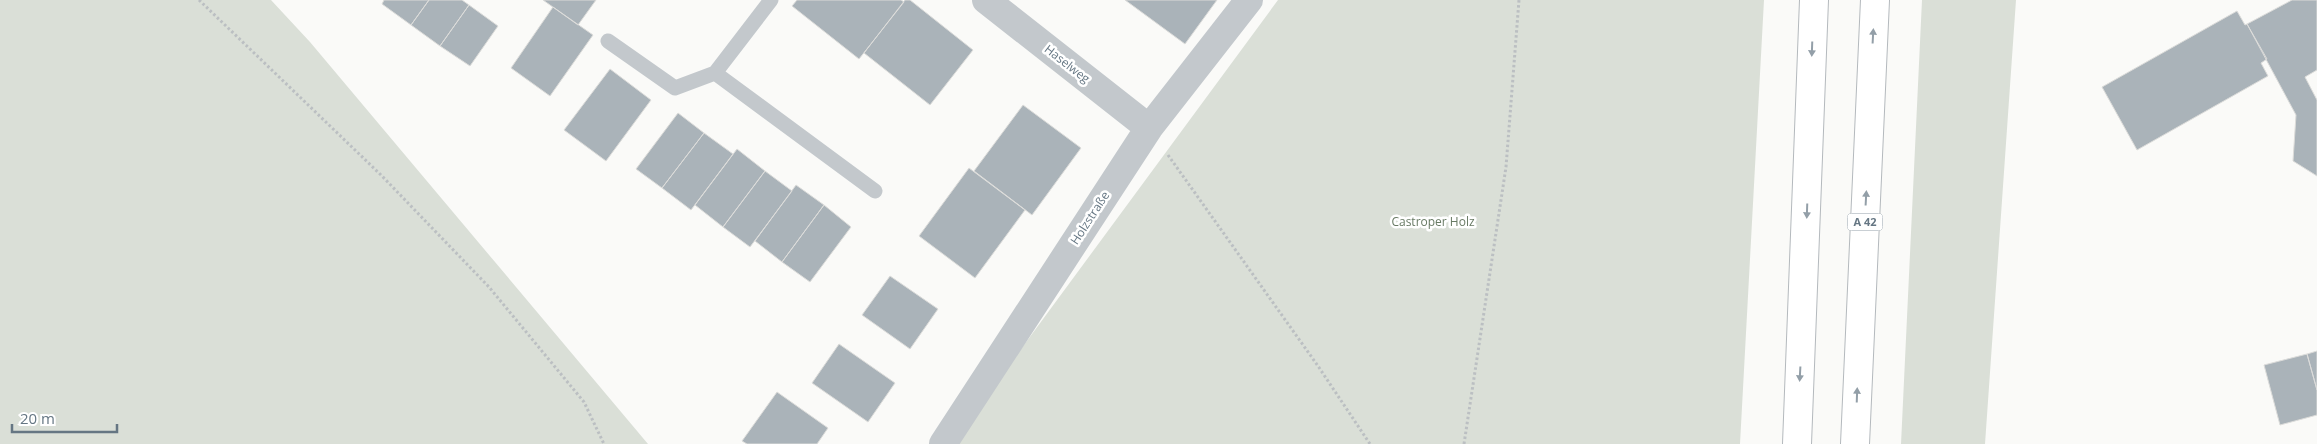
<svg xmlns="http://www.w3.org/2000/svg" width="2317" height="444" viewBox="0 0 2317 444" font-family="'Open Sans',sans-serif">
	<rect width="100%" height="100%" fill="#fafaf8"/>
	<path fill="#dadfd7" d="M0,0H271L310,42L648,444H0Z
		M1278,0H1764L1740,444H951Z
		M1922,0H2016L1985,444H1901Z"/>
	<path fill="#aab3b9" stroke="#dcdcda" d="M384,0H429L411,25L382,4Z
		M429,0H462L469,5L440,46L411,25Z
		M543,0H596L578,25Z
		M797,0H901L904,2L859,59L792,6Z
		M905,0H910L973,50L930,105L864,53Z
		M1125,0H1217L1185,44Z
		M2292,0H2317V70L2305,77L2317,100V176L2293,161L2296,115L2247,24Z
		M469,5L498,26L470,66L440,46Z
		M553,7L593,35L550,96L511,68Z
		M2237,11L2245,25L2247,24L2267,59L2261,63L2268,76L2137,150L2102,87Z
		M610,69L651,100L606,161L564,130Z
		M1023,105L1081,148L1032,215L974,171Z
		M678,113L704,133L662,188L636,169Z
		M704,133L733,154L691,210L662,188Z
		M737,149L765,171L723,227L695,205Z
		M969,168L1025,210L975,278L919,236Z
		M765,171L792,191L750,247L723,227Z
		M796,185L824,205L782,262L755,241Z
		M824,205L851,227L810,282L782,262Z
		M890,276L938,309L910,349L862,315Z
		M839,344L895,383L868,422L812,383Z
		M2317,351V390L2307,354Z
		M2307,354L2317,390V415L2280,425L2264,365Z
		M777,392L828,428L817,444H747L742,441Z"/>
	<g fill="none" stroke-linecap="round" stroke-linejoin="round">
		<defs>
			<path id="motorway" d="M1797,444L1814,0
				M1855,444L1875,0"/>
		</defs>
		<use href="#motorway" stroke="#b4b9bd" stroke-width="30"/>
		<path stroke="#bbbfc2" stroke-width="3" stroke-dasharray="2.5 2.5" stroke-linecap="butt" d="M199,0L381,175L489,287L584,402L604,444
			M1168,155L1318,366L1370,444
			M1464,444L1506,167L1519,0"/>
		<path stroke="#c3c8cc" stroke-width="15" d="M771,0L715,73L875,191
			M608,41L675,88L715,73"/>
		<path stroke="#c3c8cc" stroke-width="28" d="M986,0L1149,128
			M943,444L1149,128L1249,0"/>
		<use href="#motorway" stroke="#fff" stroke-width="28"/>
	</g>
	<defs><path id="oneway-solid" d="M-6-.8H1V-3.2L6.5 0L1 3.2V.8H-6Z" transform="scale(1.25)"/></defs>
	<g fill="#939fa8">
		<use href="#oneway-solid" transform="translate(1873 36) rotate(-87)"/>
		<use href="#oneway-solid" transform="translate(1812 49) rotate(92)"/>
		<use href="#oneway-solid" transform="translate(1866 198) rotate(-87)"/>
		<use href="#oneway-solid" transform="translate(1807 211) rotate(92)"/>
		<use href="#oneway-solid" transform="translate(1800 374) rotate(93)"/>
		<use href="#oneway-solid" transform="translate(1857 395) rotate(-88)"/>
	</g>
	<g text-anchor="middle" stroke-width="5" stroke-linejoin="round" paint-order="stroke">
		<rect fill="#fff" stroke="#939fa8" stroke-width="1" x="1847.5" y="213.5" width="35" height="17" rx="4"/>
		<g font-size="11" font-weight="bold" fill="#657683">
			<text x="1865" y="226">A 42</text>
		</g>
		<g font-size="12" fill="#657683" stroke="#fff">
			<text transform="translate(1067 64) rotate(38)" y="4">Haselweg</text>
			<text transform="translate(1090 218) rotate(-57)" y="4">Holzstraße</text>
		</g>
		<g font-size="12" fill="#687a64" stroke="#fff">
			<text x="1433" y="226">Castroper Holz</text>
		</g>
	</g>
	<path d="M12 424v8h105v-8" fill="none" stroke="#657683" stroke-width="2.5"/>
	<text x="20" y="424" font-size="15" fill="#657683" stroke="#ffffff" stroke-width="4" paint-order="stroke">20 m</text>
</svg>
